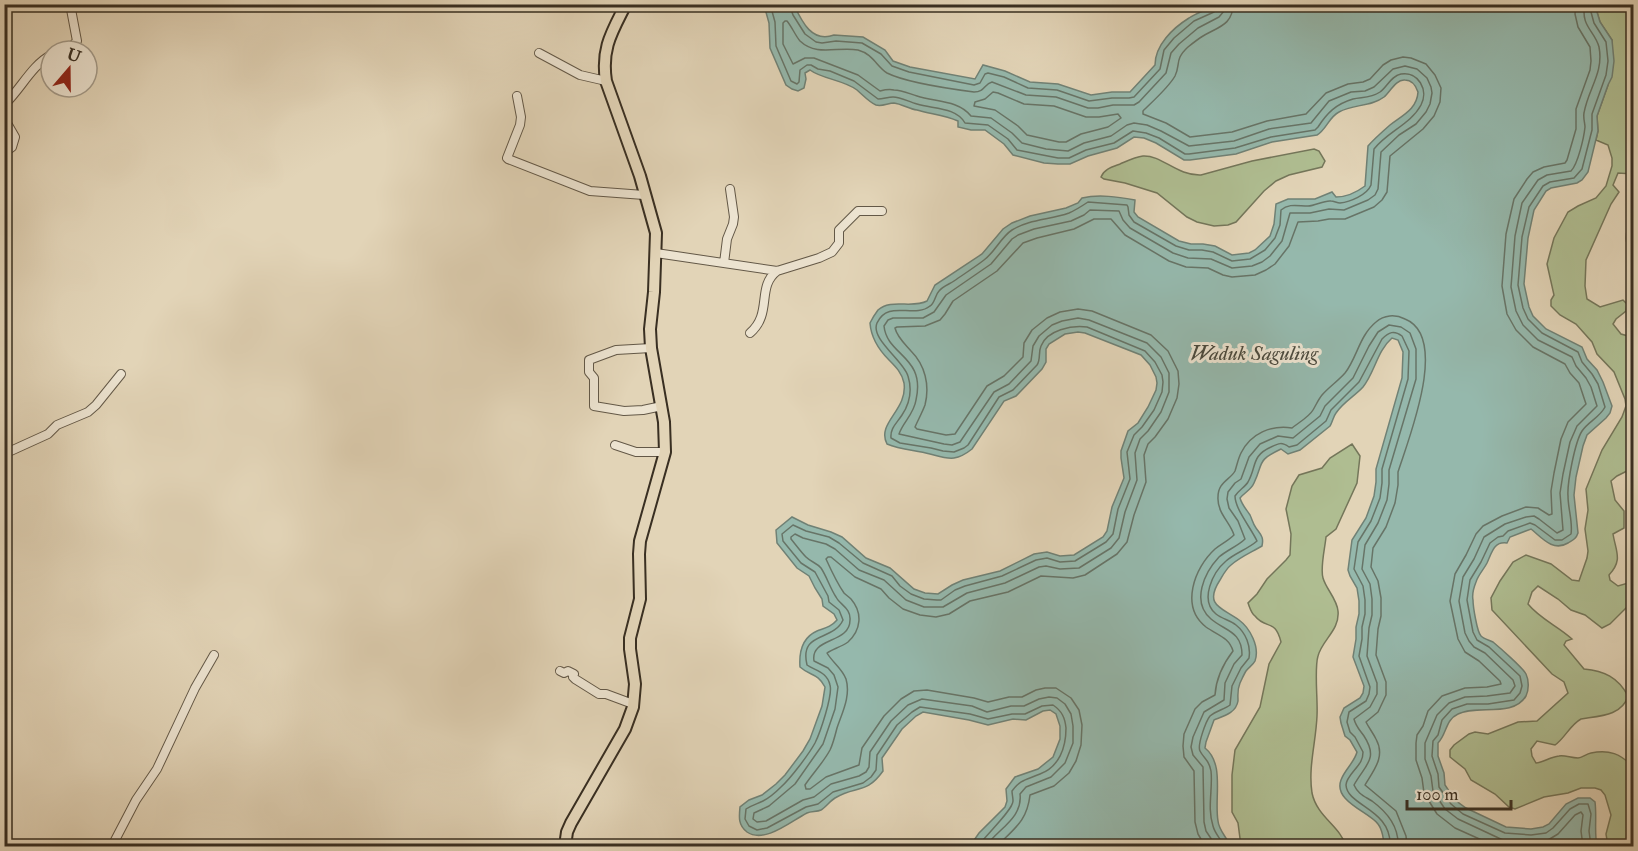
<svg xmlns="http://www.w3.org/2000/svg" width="1638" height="851" viewBox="0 0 1638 851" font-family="'IM FELL Double Pica',serif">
	<rect width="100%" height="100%" fill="#e2d4b7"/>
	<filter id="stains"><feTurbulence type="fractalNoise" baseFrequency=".00333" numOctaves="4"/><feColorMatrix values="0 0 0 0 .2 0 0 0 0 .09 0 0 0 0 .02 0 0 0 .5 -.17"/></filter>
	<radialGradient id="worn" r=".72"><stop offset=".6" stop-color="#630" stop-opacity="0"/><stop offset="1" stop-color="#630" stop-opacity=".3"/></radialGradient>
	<path fill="#afbd91" stroke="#74765a" stroke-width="1.5" d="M1599,5H1633V174L1618,173L1613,185L1619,192L1611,204L1586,260L1585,286L1587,299L1600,307L1623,300L1627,304L1626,311L1616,319L1613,324L1621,334L1628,336L1633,344V468L1617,476L1611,481L1615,500L1624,511V528L1613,534C1616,552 1623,560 1609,575L1610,580L1618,586L1628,583L1632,588L1633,601L1610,624L1602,628L1585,615L1571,610L1558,599L1538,586L1532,592L1528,604C1540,619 1558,626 1572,639L1566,641L1564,645L1584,669C1604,671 1618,677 1628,696C1622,716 1599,716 1581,719C1570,725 1565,738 1555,745L1537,741L1531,749L1532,756L1536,763C1544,762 1550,757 1559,756C1565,755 1571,758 1578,758C1582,758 1586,754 1591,753C1609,749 1621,754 1633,767V846H1608L1606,834L1611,815L1605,795L1601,790L1595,788H1581L1568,793L1544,797L1515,809L1509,807L1495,794L1471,780L1465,769L1450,757V750L1454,745L1469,734L1475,732L1488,734L1518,722L1537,721L1568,693L1564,682L1552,674L1492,610L1491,598L1500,581L1513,562L1526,555L1551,564L1572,580L1579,581L1587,558L1588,551L1585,529L1588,510L1586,489L1602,450L1622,417L1626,406L1625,399L1614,372L1597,354L1592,342L1576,324L1560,315L1551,306V300L1554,295L1547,264L1554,238L1568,212L1578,206L1596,198L1606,186L1612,166V158L1608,145L1596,140L1598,131L1597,116L1608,85L1612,40L1600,22L1597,12Z
		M1314,149L1319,151L1325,161L1322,167L1289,175L1276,181L1264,191L1236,222L1228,225L1214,226L1197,222L1187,217L1157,193L1125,183L1104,179L1101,177C1104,169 1112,167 1120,164C1127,161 1135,157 1143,156C1162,155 1177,176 1201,175L1252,161Z
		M1352,444L1360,456L1357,483L1336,529L1326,537C1325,548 1320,568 1323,578C1326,589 1337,599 1338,611C1340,630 1322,640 1318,656C1314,669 1318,700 1317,716C1316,742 1308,767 1312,793C1317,817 1340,826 1346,846H1241L1238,823L1232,812V775L1235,750L1260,707L1269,664L1281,642C1275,618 1266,630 1255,616C1251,613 1250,608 1248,603L1257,594L1267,579L1286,560L1290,555L1291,534L1286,509L1292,486L1299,475L1322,468L1330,458Z"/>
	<path fill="#95b8ac" stroke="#708175" stroke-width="1.5" d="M764,5H794C802,22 812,43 834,35L863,37L885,50L893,61L910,67L975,79L983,65L1005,71L1030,82L1058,84L1091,95L1112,92H1130L1155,65C1155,45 1173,28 1189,18C1198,12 1207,10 1215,5H1599L1597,12L1600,22L1612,40L1614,61L1612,77L1608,85L1597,116L1598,131L1588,172L1582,180L1577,183L1551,188L1546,191L1534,210L1528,238L1524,284L1529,307L1533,316L1546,329L1582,347L1587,359L1597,370L1603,382L1612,406L1610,413L1606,418L1587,435L1583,446L1576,477L1574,495L1578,533C1576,539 1573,540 1568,543C1553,552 1542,538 1531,529L1510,537L1507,543C1494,541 1492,552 1487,563C1484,569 1478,575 1476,582C1474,587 1472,595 1473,600C1473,606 1477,632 1481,636C1484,639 1489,640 1493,642C1499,647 1523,668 1526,674C1529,680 1529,690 1526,696C1513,718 1477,704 1458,714C1445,720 1447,734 1438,743V756L1444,773L1445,785L1455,800L1466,808L1506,827L1531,829L1543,827L1549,824L1566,804L1578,798H1590L1595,802C1597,817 1594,832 1597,846H1384C1384,840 1382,829 1378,824C1369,812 1333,801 1341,780C1345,769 1354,763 1357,752L1350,740L1345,736L1341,723L1340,717L1344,708L1360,698L1363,693L1364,686L1353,657L1356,639V627L1359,614V601L1357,588L1350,576L1348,570L1352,540L1366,518L1374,496L1376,482V469L1402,378L1403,352L1398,340L1392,338C1377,351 1375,372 1363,387C1355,396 1343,402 1336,413C1333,417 1333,421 1330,426L1300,450L1288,454L1281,449C1256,461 1264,462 1254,483C1251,490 1245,492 1240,498C1242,505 1246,509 1250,515C1252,519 1253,524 1256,528C1261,535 1264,537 1262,546C1252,552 1240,557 1231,565C1226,569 1223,575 1220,580C1203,606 1223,608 1239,620C1250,628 1260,647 1255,661C1253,665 1249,667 1246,671C1244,674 1242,679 1240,683C1237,690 1238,694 1238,701C1236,713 1224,716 1214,720L1206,742L1205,748C1225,764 1214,798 1218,821C1219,831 1227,837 1230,846H970L979,833L1005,807L1007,801L1006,789L1015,777L1038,769L1053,757L1060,739V726L1056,714L1050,710L1043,711L1026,720L1013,719L988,725L969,720L923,712L916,716L902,729L882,758L883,771C866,795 856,785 835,798C830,801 826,807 821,810C817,812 811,811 807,813C791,821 765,844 747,832C738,825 739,817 740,807L749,800L762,795L776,784L785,775L803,751L810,739L822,706L825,687C818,673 810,676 800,667C799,653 801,638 817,631C825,628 831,627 837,620L834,614L823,606L822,599L815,588L809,576L797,568L777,543L776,530L792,517L808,525L831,532L842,537L866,558L890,568L914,589L925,593L938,594L952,585L963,580L1000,571L1034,554L1047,552L1060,556L1074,555L1103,537L1107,531L1112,507L1124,478L1121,458V451L1128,431L1138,423L1148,407L1156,390L1157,383L1156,377L1150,365L1141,355L1085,333L1078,332L1065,334L1049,344L1046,349V362L1042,369L1016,396L1004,401L972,449C967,453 961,457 954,458C946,459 938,456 930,454C915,450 901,450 887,444C876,423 908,410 904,383C902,373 896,367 889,360C879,350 871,337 870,323C872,319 875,314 878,310C891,298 912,309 927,301L935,285L982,254L1003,229L1012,223L1030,216L1066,208L1078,203L1082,198C1099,194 1118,197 1135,200L1134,212L1138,217L1179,241L1191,244H1203L1215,246L1232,255L1249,253L1255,250L1270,236L1274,224L1276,204L1288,199H1315L1332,192L1336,197C1346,197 1357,192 1365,186L1368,146C1374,139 1382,132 1390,125C1403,115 1417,109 1418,92C1416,86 1413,80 1405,80C1396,79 1390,92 1384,97C1371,107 1353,104 1339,112C1329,117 1326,130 1317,135L1272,142L1236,154L1190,160H1184L1156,143L1144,138L1134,137L1117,148L1088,156L1070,164H1058L1044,163L1013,155L1004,144L985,130H971L958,127V121C944,115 930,114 917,110C909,109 902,104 894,103C888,103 882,107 876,105C869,102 863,95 857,90C844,80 822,79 810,70L805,73L806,79L804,88L798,91L792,89L786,85L770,48L769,23Z"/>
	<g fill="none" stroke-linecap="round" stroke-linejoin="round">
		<path stroke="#677467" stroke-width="1.5" d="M770,4L775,22L776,46L791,81L797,84L799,82L800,70L807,65H811L818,69L830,71L854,81L878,99C883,99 888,97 893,97C901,97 909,102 917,104C933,109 956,107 965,123L988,125L1008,139L1017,150L1058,158H1069L1086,150L1114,143L1133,131L1146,133L1159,138L1185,154H1189L1235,148L1271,137L1315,130L1318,127C1327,113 1336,104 1353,99C1363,97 1371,98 1380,92C1387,87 1391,76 1401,74C1418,71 1429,90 1421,105C1411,124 1387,132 1374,149L1371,185C1367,195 1350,202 1340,203C1337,203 1334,201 1331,201C1324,200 1315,206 1308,206C1298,206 1289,203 1281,210L1280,225L1275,238L1265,250L1250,259L1232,261L1213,252L1202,250H1189L1176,246L1134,222L1129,215L1128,207L1127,205L1088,202C1082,206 1076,210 1069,213C1050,220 1030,219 1012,230C1001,237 995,252 984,260C975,267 964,274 954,281C950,284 943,286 939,291C935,295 935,303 930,306C914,319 888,299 877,323C870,339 904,361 908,376C912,389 910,403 902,415C897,423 890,428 891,438L900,443L931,448L943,451L954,452L964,448L968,445L999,397L1013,390L1037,365C1041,359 1038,353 1041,346C1047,330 1072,325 1087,327L1145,351L1155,362L1162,375L1163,382L1162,392L1154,410L1142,427L1134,435L1127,452L1130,479L1118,509L1113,534L1106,542L1075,561L1060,562L1047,558L1036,560L1002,576L965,586L955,590L941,600H937L924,599L911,594L900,586L892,576L863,563L839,543L829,537L806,531L793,525L782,534L783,541L801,563L815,572L828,596L829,602L839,610L843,620C833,642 799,631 807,665C816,671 827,672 830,685C833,695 820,733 815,743C809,754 791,778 781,787C776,792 769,798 763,801C757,804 752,805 746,809L745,819L749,826L757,830L767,828L806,807L818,804L833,792L863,783L871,777L876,770L877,755L897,725L912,712L920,707L970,714L988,719L1012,714H1025L1042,706L1053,705C1062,711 1065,718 1066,728C1066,748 1059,767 1040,774C1026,780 1021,779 1012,791C1012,794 1013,797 1013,801C1013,810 985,836 978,846
			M789,4L793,15L805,34L816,42L822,43L836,41L862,43L881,54L892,66L909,72L974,85L980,83L985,74L988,73L1004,77L1028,88L1057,90L1089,101L1112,98H1129L1134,97L1160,69L1164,50L1174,38L1194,21L1214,12L1217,9V4
			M993,92L998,93L1024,104L1054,106L1086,117H1099L1118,114L1121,118L1108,127L1081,134L1066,142H1059L1027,135L1018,126L995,110L974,106L975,102L985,99Z
			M986,846C998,829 1023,818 1020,794L1026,787L1051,777L1065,763L1073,743V726L1071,714L1065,704L1057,698L1049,697L1039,699L1024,706H1011L987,712L972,706L922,699L908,705L891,721L870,752L869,767L866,772L859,776L831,784L814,797L803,800L766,821L757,822L753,819L754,813L769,806L795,784L823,744L835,709L838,687L834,675L828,668L814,661C810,637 850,644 850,620C851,608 840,605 836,597C830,588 827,577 821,568C817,563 811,562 806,557C801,552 796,545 791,539V537L795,534L803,538L826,544L835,549L859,570L884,580L906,600L924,607H943L967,593L1005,583L1039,567L1046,566L1060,569L1079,568L1111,548L1119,538L1125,512L1137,480L1135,453L1140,439L1148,431L1161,412L1169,392V373L1161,357L1147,343L1089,320L1078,318L1062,321L1052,325L1039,336L1033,346L1031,361L1009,384L994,392L960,442L952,445L944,444L899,434C903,422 914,414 916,400C926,356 887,356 884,326L888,320L893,318H923L934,312L946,295L991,264L1012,239L1018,235L1034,229L1071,221L1084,215L1090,210L1119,211L1123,220L1130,228L1173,253L1188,258L1211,259L1232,268L1252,266L1262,262L1270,256L1282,241L1290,213H1310L1329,209L1344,210L1368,200L1375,195L1378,189L1381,152L1399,135L1416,124L1426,112L1430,104L1432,93L1431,87L1427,78L1417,69L1405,66L1393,69L1374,87L1365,91L1351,92L1329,101L1311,123L1269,129L1234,141L1189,146L1161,131L1147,125L1134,123L1127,125L1111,136L1084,143L1068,151L1046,149L1022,143L1012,133L991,118L971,116C958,100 936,102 917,96C910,94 902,90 894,90C889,89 884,90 880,91L858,75L814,58H805L793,64L783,44V23L785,21H787C792,27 795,35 800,41C817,57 838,46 858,50C873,54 877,67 887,73C907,83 951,89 974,92C985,92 984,84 992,82L1026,95L1056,97L1088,108H1098L1113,105H1134L1139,102L1166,73L1171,53L1179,44L1198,28L1219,17L1224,11V4
			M997,846C1015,828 1027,821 1030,795L1054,786L1069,773L1076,761L1081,745L1082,725L1079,710L1071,698L1056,688H1045L1036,690L1022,697H1009L988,702L974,698L927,690L914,691L901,699L884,716L862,748L859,765L826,777L810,789H806L805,785C813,773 823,763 830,750C833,744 835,736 837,728C842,713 851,696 846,679C842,668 832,662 827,653C833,649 841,647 848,642C861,630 863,613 851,599C849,597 846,595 844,593C837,583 831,570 826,559L828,557H831L855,577L881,589L889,598L903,609L920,615L936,617L949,614L970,601L1008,592L1041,576L1073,578L1085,575L1117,554L1127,542L1134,515L1146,482L1144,455L1148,444L1155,437L1168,419L1177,398L1179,384L1178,371L1168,351L1151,335L1092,311L1078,309L1060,312L1047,318L1032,330L1024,343L1023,357L1004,376L987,386L955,434L946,435L917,429L915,427C918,420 922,413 925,405C930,385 925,365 911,351C905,344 897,337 895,328L897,327L925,326L940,320L945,314L953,301L997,271L1023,243L1037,238L1074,229L1094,219H1111L1125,235L1169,261L1186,267L1208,268L1223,275L1232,277L1255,275L1266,270L1275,264L1289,246L1298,222L1318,221L1329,219H1345L1374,207L1382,200L1387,192L1390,156L1423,129L1434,116L1440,102L1441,88L1435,75L1426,64L1411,58L1403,57L1391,60L1383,65L1370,79L1363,82L1348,84L1326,93L1306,114L1267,121L1232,132L1190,137L1166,123L1143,114V111C1152,102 1169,87 1175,76C1181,64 1174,60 1188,47C1193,43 1198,39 1203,36C1218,27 1233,25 1233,4
			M1205,846L1198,834L1195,822L1194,771L1184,757L1183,746L1184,734L1195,709L1202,702L1215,695C1216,679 1223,664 1233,651C1229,637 1217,635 1206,627C1180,607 1194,568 1215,549C1221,544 1228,541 1234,535C1230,522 1217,513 1218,497C1218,482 1230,480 1235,471C1237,465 1238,459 1241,453C1251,433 1271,425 1292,428C1298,423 1309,417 1313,410C1316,405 1318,400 1322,395C1329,387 1338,381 1345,373C1357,358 1359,336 1376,322C1384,315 1395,314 1405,319C1450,337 1408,440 1398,472V485L1395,503L1386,527L1373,548L1371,567L1378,581L1381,598V616L1378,629L1376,655L1386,682V695L1378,712L1366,722C1369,728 1373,733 1376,739C1386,757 1373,771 1365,785L1396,811L1406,836L1407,846
			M1216,846L1206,831L1204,822L1203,767L1193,755L1191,747L1193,737L1204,712L1224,700L1225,683L1234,664L1242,655C1242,631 1225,631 1211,619C1191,602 1204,573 1219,557C1227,550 1238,546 1245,539L1238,521L1229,508L1227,499L1228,492L1235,483L1241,479L1249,457L1260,444L1278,436L1293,438L1320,416L1325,406L1353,378L1369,346L1378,332L1389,325L1401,327L1410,333L1416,349V379L1389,470V484L1387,500L1378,523L1365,545L1362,569L1370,584L1372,599V615L1369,628L1367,656L1377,683V694L1370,707L1354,719C1356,727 1360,730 1364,736C1379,759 1365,765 1354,785C1358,794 1364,796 1372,801C1387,812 1399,827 1398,846
			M1224,846C1221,839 1215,834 1213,826C1207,808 1213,789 1211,771C1209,759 1204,759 1200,751C1197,745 1206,721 1210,716C1216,711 1225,709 1230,705L1232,686L1241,668L1249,658C1251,646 1246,633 1236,625C1230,620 1222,619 1216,614C1199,600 1213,572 1226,561C1235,553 1248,549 1257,541C1251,528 1235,509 1235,496C1239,490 1245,487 1248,482C1257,466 1251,456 1271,447C1279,443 1282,442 1289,447L1297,445L1326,421L1331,410L1359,382L1382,339C1389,332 1394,330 1402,336L1409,351L1408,379L1382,469V483L1380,498L1371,521L1358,542L1354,569L1363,586L1365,600V614L1362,627V639L1359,656L1370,687L1369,694L1366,701L1349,712L1347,722L1350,732L1355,737L1363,752C1363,754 1362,759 1361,761C1358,768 1346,777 1346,785C1347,806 1392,809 1390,846
			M1495,846L1455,828L1437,814L1424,793L1422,778L1416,760V743L1417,735L1423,726L1428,711L1442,696L1465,688L1487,687L1501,684L1500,681L1479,661L1465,652L1458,639L1450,601L1455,574L1466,555L1476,534L1483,526L1502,516L1526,507L1538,508L1549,515L1552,514L1551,491L1554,473L1561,439L1568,422L1586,404L1579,383L1570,373L1565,364L1533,347L1516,330L1507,314L1502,286L1506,234L1514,199L1527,179L1533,172L1544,167L1565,163L1567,160L1576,129V109L1590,70L1591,61L1590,47L1578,27L1575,14L1576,4
			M1583,846L1581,831L1583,815L1581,812L1575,815L1558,834L1548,840L1531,842L1505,841L1458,819L1445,809L1433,791L1431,776L1425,759V743L1437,715L1449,703L1465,697L1487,696L1510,693L1515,686L1513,680L1485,653L1474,647L1469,641L1465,633L1459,601L1463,577L1474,559L1484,537L1505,524L1526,517L1534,516L1539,519L1557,533L1563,530L1560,493L1563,474L1570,442L1577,426L1597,406L1591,387L1586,378L1576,366L1572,357L1538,340L1523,325L1516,311L1511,287L1515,236L1522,203L1538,180L1547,175L1571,171C1578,164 1584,137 1585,127C1585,123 1583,118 1584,113C1588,89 1604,73 1599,47C1595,31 1580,26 1585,4
			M1591,846L1589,831L1591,814L1588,804H1579L1570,809L1553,828L1546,833L1531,835L1505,833L1463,814L1451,804L1439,787L1438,774L1432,756L1433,741L1438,735L1442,720L1452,709L1467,704H1488L1514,700L1520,693L1522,686L1520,676L1489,647L1477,640L1473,632L1467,600L1470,580L1481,562L1490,543L1498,537L1503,536L1508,531L1530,523L1535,525L1555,540H1562L1571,534C1573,522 1568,509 1568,496C1567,483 1575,442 1582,431C1588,422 1600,417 1605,407L1598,384L1592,374L1582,362L1578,352L1542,333L1528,319L1523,308L1518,285L1522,237L1529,207L1543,186L1550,182L1574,178L1582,169L1592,130V114L1606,75L1608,61L1606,42L1594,23L1591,12L1593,4"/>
		<defs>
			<path id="minor" d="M61,51L73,45L77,41L70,4
				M539,53L580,75L606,81
				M517,96L521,117L520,125L507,158L508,159L590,191L644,195
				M4,105C21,89 31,66 51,55
				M4,118L15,137L12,147L4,153
				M1634,220C1629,234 1630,244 1634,258
				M656,253L777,271L819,258L832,252L839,243V230L858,211H882
				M724,263L727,239L733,224L734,217L730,189
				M750,333C773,313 756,287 777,271
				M651,348L616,350L589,360V372L594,378V406L624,411L643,410L662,406
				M615,445L636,452H665
				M4,454L48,434L57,425L88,412L96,405L121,374
				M560,671L564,673L568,671L574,674L573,677L575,679L599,694H606L633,704
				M112,846L136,800L157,769L195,688L214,655"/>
			<path id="major" d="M565,846L567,832L571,823L625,729L633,707L635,684L630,649V638L640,599L639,554L640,541L665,452L664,422L651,348L650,329L654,292L656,233L640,176L606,81C601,48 612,32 626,4"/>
		</defs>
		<use href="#minor" stroke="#635847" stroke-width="10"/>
		<use href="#major" stroke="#392f22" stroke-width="14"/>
		<use href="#minor" stroke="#ece3d0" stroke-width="8"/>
		<use href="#major" stroke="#e2d4b7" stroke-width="10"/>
	</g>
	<g text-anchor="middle" stroke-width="6" stroke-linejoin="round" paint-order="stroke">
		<g font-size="21" font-style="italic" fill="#4b4a3e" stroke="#ece3d0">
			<text x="1254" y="360">Waduk Saguling</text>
		</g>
	</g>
	<rect width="1638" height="851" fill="none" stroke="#e2d4b7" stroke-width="24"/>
	<rect x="6" y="6" width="1626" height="839" fill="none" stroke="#392f22" stroke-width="3"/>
	<rect x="12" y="12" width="1614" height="827" fill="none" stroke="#392f22" stroke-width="1.5"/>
	<g transform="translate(69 69) rotate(20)"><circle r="28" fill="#ece3d0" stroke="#a49b8a" stroke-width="1.5"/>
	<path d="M0-4.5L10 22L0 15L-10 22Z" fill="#8f2418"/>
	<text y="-9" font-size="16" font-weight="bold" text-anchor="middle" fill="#392f22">U</text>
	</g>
	<path d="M1407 800v9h104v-9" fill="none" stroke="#392f22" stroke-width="3"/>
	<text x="1416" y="800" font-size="18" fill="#392f22" stroke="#ece3d0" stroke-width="4.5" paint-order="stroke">100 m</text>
	<rect width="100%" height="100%" filter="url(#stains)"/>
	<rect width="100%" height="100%" fill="url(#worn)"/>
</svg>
